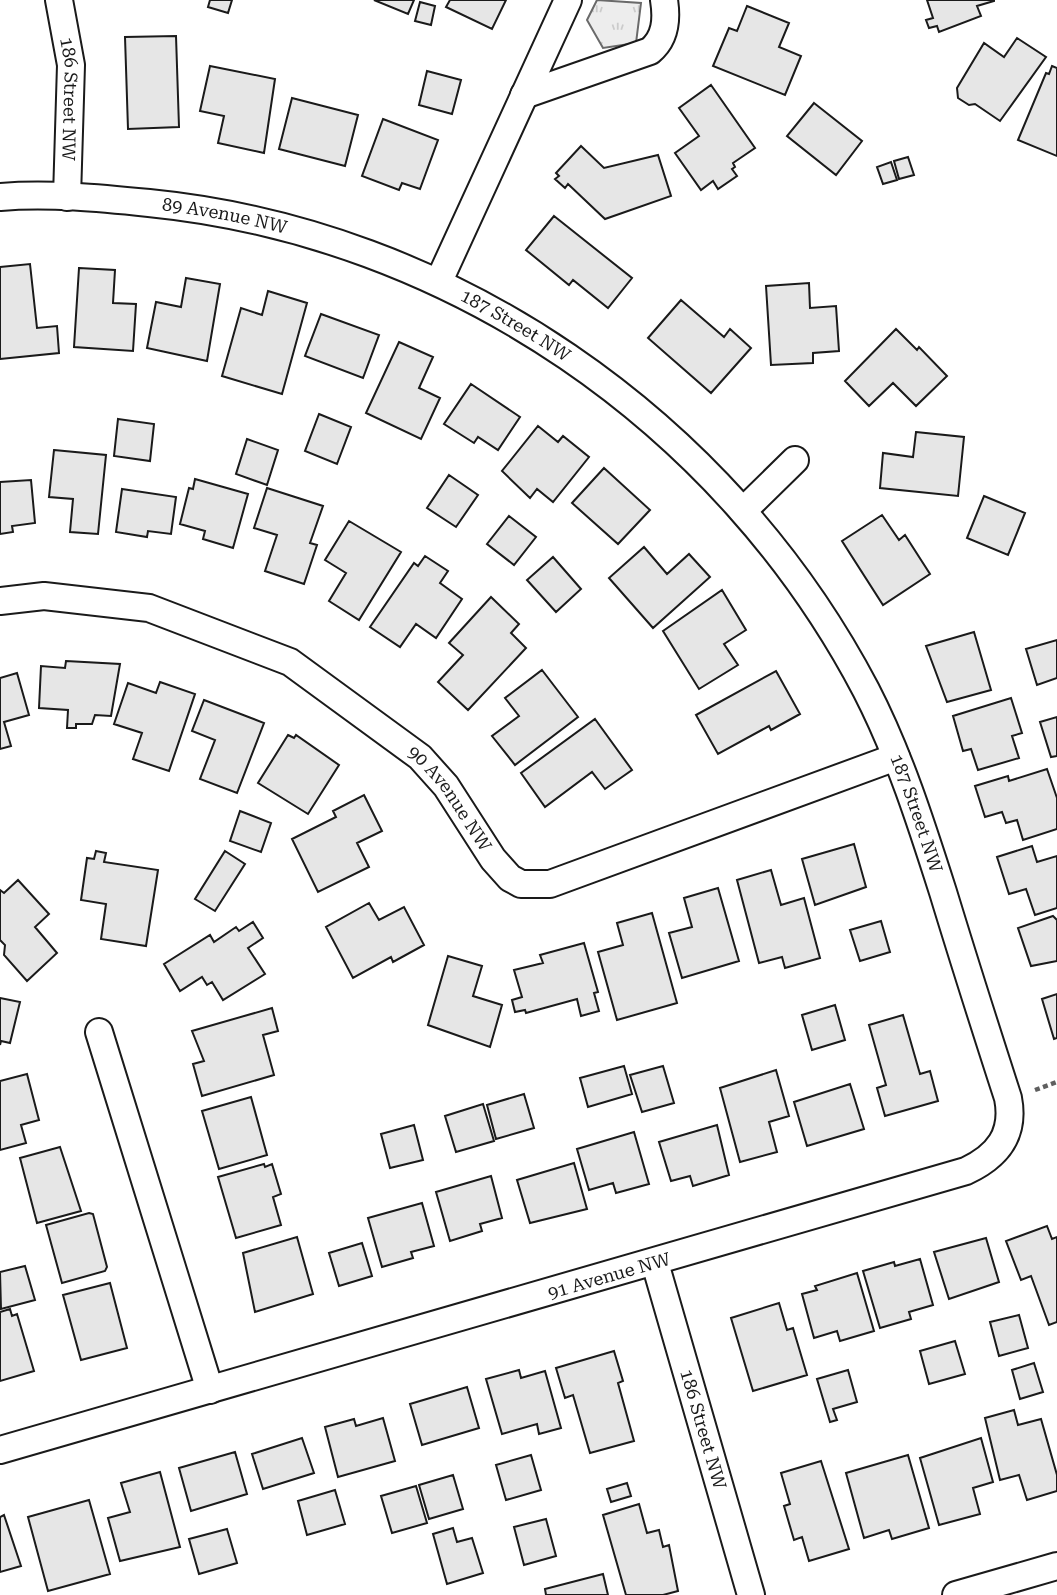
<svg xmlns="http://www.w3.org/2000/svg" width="1057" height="1595" viewBox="0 0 1057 1595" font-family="'Roboto Serif',serif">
	<defs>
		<pattern id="grass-tufts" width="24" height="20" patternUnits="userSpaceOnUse" patternTransform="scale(1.75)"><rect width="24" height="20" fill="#ededed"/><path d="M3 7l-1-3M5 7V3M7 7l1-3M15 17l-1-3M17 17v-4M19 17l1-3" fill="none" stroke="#cbcbcb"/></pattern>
	</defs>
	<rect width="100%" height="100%" fill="#fff"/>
	<path fill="url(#grass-tufts)" stroke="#6a6a6a" stroke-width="2" d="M597,0L641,3L636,43L603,48L587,20Z"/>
	<path fill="#e6e6e6" stroke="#1a1a1a" stroke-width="2" d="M210,0H232L228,13L208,7Z
		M374,0H414L408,14Z
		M450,0H506L492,29L446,7Z
		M927,0H994V1L977,6L981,16L939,32L937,26L929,28L926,20L933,18Z
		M420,2L435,6L431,25L415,21Z
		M747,6L789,23L779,47L801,56L785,95L713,66L729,28L737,31Z
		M176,36L179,127L128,129L125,37Z
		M1017,38L1046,57L1000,121L975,104L969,105L958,98L957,88L984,43L1004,57Z
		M210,66L275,79L264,153L218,143L224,116L200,111Z
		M1052,66L1057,68V156L1018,140L1046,73L1049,74Z
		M427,71L461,80L452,114L419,105Z
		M711,85L755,148L733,163L735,167L732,169L737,176L718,189L713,181L701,190L675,153L699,136L679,108Z
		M292,98L358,115L345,166L279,149Z
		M814,103L862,141L836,175L787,136Z
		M383,119L438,140L420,189L402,183L399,190L362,176Z
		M581,146L604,168L658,155L671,196L605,219L568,184L565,188L555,179L559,176L556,173Z
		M908,157L914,175L899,179L894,161Z
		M891,162L897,180L883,184L877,167Z
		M554,216L632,278L608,308L573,280L569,285L526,250Z
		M30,264L37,328L57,326L59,353L0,359V267Z
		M79,268L115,270L113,303L136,304L133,351L74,347Z
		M186,278L220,284L207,361L147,348L156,302L181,307Z
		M809,283L810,308L836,306L839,351L813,353V363L771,365L766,286Z
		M268,291L307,303L282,394L222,376L241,308L262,315Z
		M681,300L724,337L730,329L751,348L711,393L648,338Z
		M321,314L379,335L363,378L305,356Z
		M896,329L917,350L919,347L947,376L916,406L893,383L869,406L845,381Z
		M399,342L433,357L419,388L440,398L421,439L366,413Z
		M471,384L520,417L498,450L478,437L474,443L444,424Z
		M319,414L351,427L337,464L305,451Z
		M118,419L154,424L150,461L114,456Z
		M538,426L558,442L563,436L589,457L553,502L537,489L530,498L502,471Z
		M916,432L964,437L958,496L880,488L883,453L913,457Z
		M247,439L278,450L267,485L236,474Z
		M54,450L106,455L98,534L70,532L73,499L49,497Z
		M604,468L650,510L618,544L572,503Z
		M449,475L478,495L456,527L427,508Z
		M195,479L248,494L233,548L203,539L205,531L180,524L189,488L193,489Z
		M31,480L35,523L12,526L13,532L0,534V482Z
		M267,488L323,506L310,543L317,545L304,584L265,571L277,535L254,528Z
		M122,489L176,497L171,534L148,531L147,537L116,532Z
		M984,496L1025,513L1008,555L967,538Z
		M882,515L899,540L905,535L930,574L883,605L842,541Z
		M509,516L536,537L514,565L487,544Z
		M349,521L401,552L359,620L329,601L346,573L325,560Z
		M644,547L667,574L689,554L710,577L653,628L609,578Z
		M425,556L448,571L440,583L462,599L436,638L416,624L400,647L370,627L414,563L418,566Z
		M553,557L581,589L556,612L527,580Z
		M722,590L746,630L724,644L738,665L699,689L663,631Z
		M491,597L519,624L511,633L526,648L468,710L438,682L463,655L449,643Z
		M974,632L991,690L947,702L926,646Z
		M1057,640V678L1037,685L1026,649Z
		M66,661L120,664L111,716L95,715L92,724H76V728H67L68,710L39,708L41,666L65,668Z
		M542,670L578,717L515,765L492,736L519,716L505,698Z
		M776,671L800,714L771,730L769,726L718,754L696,715Z
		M17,673L29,715L4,722L11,746L0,749V678Z
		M160,682L195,694L169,771L133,759L142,733L114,724L128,683L156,693Z
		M1011,698L1022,733L1012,736L1019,758L978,770L971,749L963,751L953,716Z
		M204,700L264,723L237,793L200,779L215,740L192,731Z
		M1057,717V756L1051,757L1040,722Z
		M595,719L632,770L605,789L592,772L545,807L521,773Z
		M288,735L294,738L296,735L339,765L308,814L258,783Z
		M1047,769L1057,798V829L1023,840L1017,820L1006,823L1002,812L985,817L975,786L1008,776L1009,781Z
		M364,795L382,831L357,843L369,867L318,892L292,839L336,817L333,811Z
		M240,811L271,823L261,852L230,841Z
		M854,844L866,887L815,905L802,859Z
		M1032,846L1037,862L1057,856V908L1035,915L1026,889L1009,894L997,857Z
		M96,851L106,853L104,862L158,870L146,946L101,939L106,904L81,900L87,858L94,859Z
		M225,851L245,864L215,911L195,899Z
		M771,870L781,905L804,898L820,958L785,968L782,957L759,963L737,880Z
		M18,880L49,914L35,927L57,953L27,981L4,955L5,945L0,940V890L4,893Z
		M718,888L739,961L682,978L669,933L692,927L684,898Z
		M369,903L379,920L404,907L424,945L393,962L391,957L353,978L326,927Z
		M652,913L677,1003L617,1020L598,952L623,945L617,923Z
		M1053,916L1057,920V961L1031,966L1018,928Z
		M881,921L890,952L860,961L850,930Z
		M253,922L263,938L248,948L265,974L223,1000L212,982L207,985L202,977L180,991L164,964L210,935L214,942L236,927L239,931Z
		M584,943L598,992L594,993L599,1011L581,1016L577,999L526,1013L525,1010L515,1012L512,1000L522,997L514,970L543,963L540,955Z
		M448,956L482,966L473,996L502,1005L490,1047L428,1025Z
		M1057,994V1038L1054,1039L1042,999Z
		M0,998L20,1002L10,1043L1,1041L0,1045Z
		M835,1005L845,1040L812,1050L802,1015Z
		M272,1008L278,1031L263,1035L274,1075L202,1096L193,1064L204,1061L192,1031Z
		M903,1015L920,1074L930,1071L938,1101L885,1116L877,1088L886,1085L869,1025Z
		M624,1066L632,1094L588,1107L580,1078Z
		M663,1066L674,1103L642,1112L630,1075Z
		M776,1070L789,1116L769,1122L777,1152L740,1162L720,1088Z
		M27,1074L39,1120L21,1125L26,1143L0,1150V1081Z
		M850,1084L864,1129L807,1146L794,1102Z
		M524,1094L534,1128L496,1139L487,1105Z
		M251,1097L267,1155L219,1169L202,1111Z
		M483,1104L494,1141L456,1152L445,1116Z
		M414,1125L423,1160L390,1168L381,1134Z
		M717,1125L729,1175L693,1186L690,1176L671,1181L659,1142Z
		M634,1132L649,1184L616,1193L613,1183L589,1190L577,1149Z
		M60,1147L81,1211L37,1223L20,1158Z
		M574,1163L587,1209L530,1223L517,1180Z
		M264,1164L265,1167L272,1164L281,1194L273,1197L281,1225L236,1238L218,1177Z
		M491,1176L502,1218L480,1224L482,1231L450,1241L436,1192Z
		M422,1203L434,1246L411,1252L413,1258L382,1267L368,1218Z
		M89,1213L93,1214L107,1267L105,1271L62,1283L46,1225Z
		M1047,1226L1052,1239L1057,1237V1322L1049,1325L1031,1276L1021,1280L1006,1241Z
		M297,1237L313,1294L255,1312L243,1253Z
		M986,1238L999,1282L949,1299L934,1252Z
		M362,1243L372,1276L339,1286L329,1253Z
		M920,1259L933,1305L909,1312L911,1319L880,1328L863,1271L894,1262L895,1266Z
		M25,1266L35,1300L1,1309L0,1272Z
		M857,1273L874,1331L840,1341L837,1331L814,1338L802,1294L817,1290L815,1286Z
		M110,1283L127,1348L81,1360L63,1295Z
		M779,1303L787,1330L793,1328L807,1375L753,1391L731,1318Z
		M10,1309L12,1316L17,1314L34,1371L0,1381V1312Z
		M1019,1315L1028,1348L999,1356L990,1322Z
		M955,1341L965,1374L929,1384L920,1351Z
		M614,1351L623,1381L618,1383L634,1441L590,1453L573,1395L565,1398L556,1368Z
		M1034,1363L1043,1392L1020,1399L1012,1370Z
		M519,1370L521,1378L545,1371L561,1428L539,1434L537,1424L502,1434L486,1379Z
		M848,1370L857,1402L833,1409L837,1420L830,1422L817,1379Z
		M467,1387L479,1428L422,1445L410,1404Z
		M1014,1410L1018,1425L1041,1419L1057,1475V1491L1027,1500L1019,1475L1000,1480L985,1418Z
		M383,1418L395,1461L338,1477L325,1427L354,1419L356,1426Z
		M302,1438L314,1473L263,1489L252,1454Z
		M981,1438L993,1482L973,1488L980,1514L939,1525L920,1458Z
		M235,1452L247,1494L191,1511L179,1468Z
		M531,1455L541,1490L506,1500L496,1465Z
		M908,1455L929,1528L892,1539L889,1530L864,1538L846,1473Z
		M821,1461L849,1549L809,1561L802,1537L794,1540L784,1506L790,1504L781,1473Z
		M160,1472L180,1547L120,1561L108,1518L130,1512L121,1483Z
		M453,1475L463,1509L429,1519L419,1485Z
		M627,1483L631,1496L611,1502L607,1489Z
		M416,1486L427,1523L392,1533L381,1496Z
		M335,1490L345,1524L307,1535L298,1501Z
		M89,1500L110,1574L48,1591L28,1517Z
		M639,1504L647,1533L659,1530L663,1547L669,1545L678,1591L663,1595H626L603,1515Z
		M4,1515L21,1566L0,1572V1517Z
		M546,1519L556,1556L524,1565L514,1527Z
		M453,1528L457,1542L472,1538L483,1573L447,1584L433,1534Z
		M227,1529L237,1563L199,1574L189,1539Z
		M603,1574L608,1595H546L545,1589Z"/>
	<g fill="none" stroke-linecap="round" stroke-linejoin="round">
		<defs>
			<g id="minor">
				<path id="s1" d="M59,0L71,65L67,197"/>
				<path d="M524,95L650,51C666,38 667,19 664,0"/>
				<path id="s2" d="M0,197C49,193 100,198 149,203C451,233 725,421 866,690C899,754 921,823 943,892C964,961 986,1030 1008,1098C1015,1134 998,1156 966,1171L0,1450"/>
				<path d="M439,281L568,0"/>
				<path d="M743,511L795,460"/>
				<path id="s3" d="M0,601L44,596L149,608L290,662L420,757L446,786L493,859L510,878L521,884H550L896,757"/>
				<path d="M99,1032L210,1390"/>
				<path id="s4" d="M655,1263L751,1595"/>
				<path d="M956,1595L1057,1566"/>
			</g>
		</defs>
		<use href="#minor" stroke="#1a1a1a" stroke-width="30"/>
		<path stroke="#5f5f5f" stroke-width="4.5" stroke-dasharray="5 3.5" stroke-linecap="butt" d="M1035,1090L1057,1082"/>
		<use href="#minor" stroke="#fff" stroke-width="26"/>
	</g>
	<g text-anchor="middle" stroke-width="5" stroke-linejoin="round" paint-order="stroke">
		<g font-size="18" fill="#1a1a1a" stroke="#fff">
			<text dy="6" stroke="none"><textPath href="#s1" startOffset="100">186 Street NW</textPath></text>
			<text dy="6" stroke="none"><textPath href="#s2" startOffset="226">89 Avenue NW</textPath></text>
			<text dy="6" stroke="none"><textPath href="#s2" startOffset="539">187 Street NW</textPath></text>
			<text dy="6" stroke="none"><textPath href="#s3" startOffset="513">90 Avenue NW</textPath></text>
			<text dy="6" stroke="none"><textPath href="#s2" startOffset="1185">187 Street NW</textPath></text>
			<text transform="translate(609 1276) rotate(-16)" y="6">91 Avenue NW</text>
			<text dy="6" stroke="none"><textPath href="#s4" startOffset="173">186 Street NW</textPath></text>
		</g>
	</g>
</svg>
